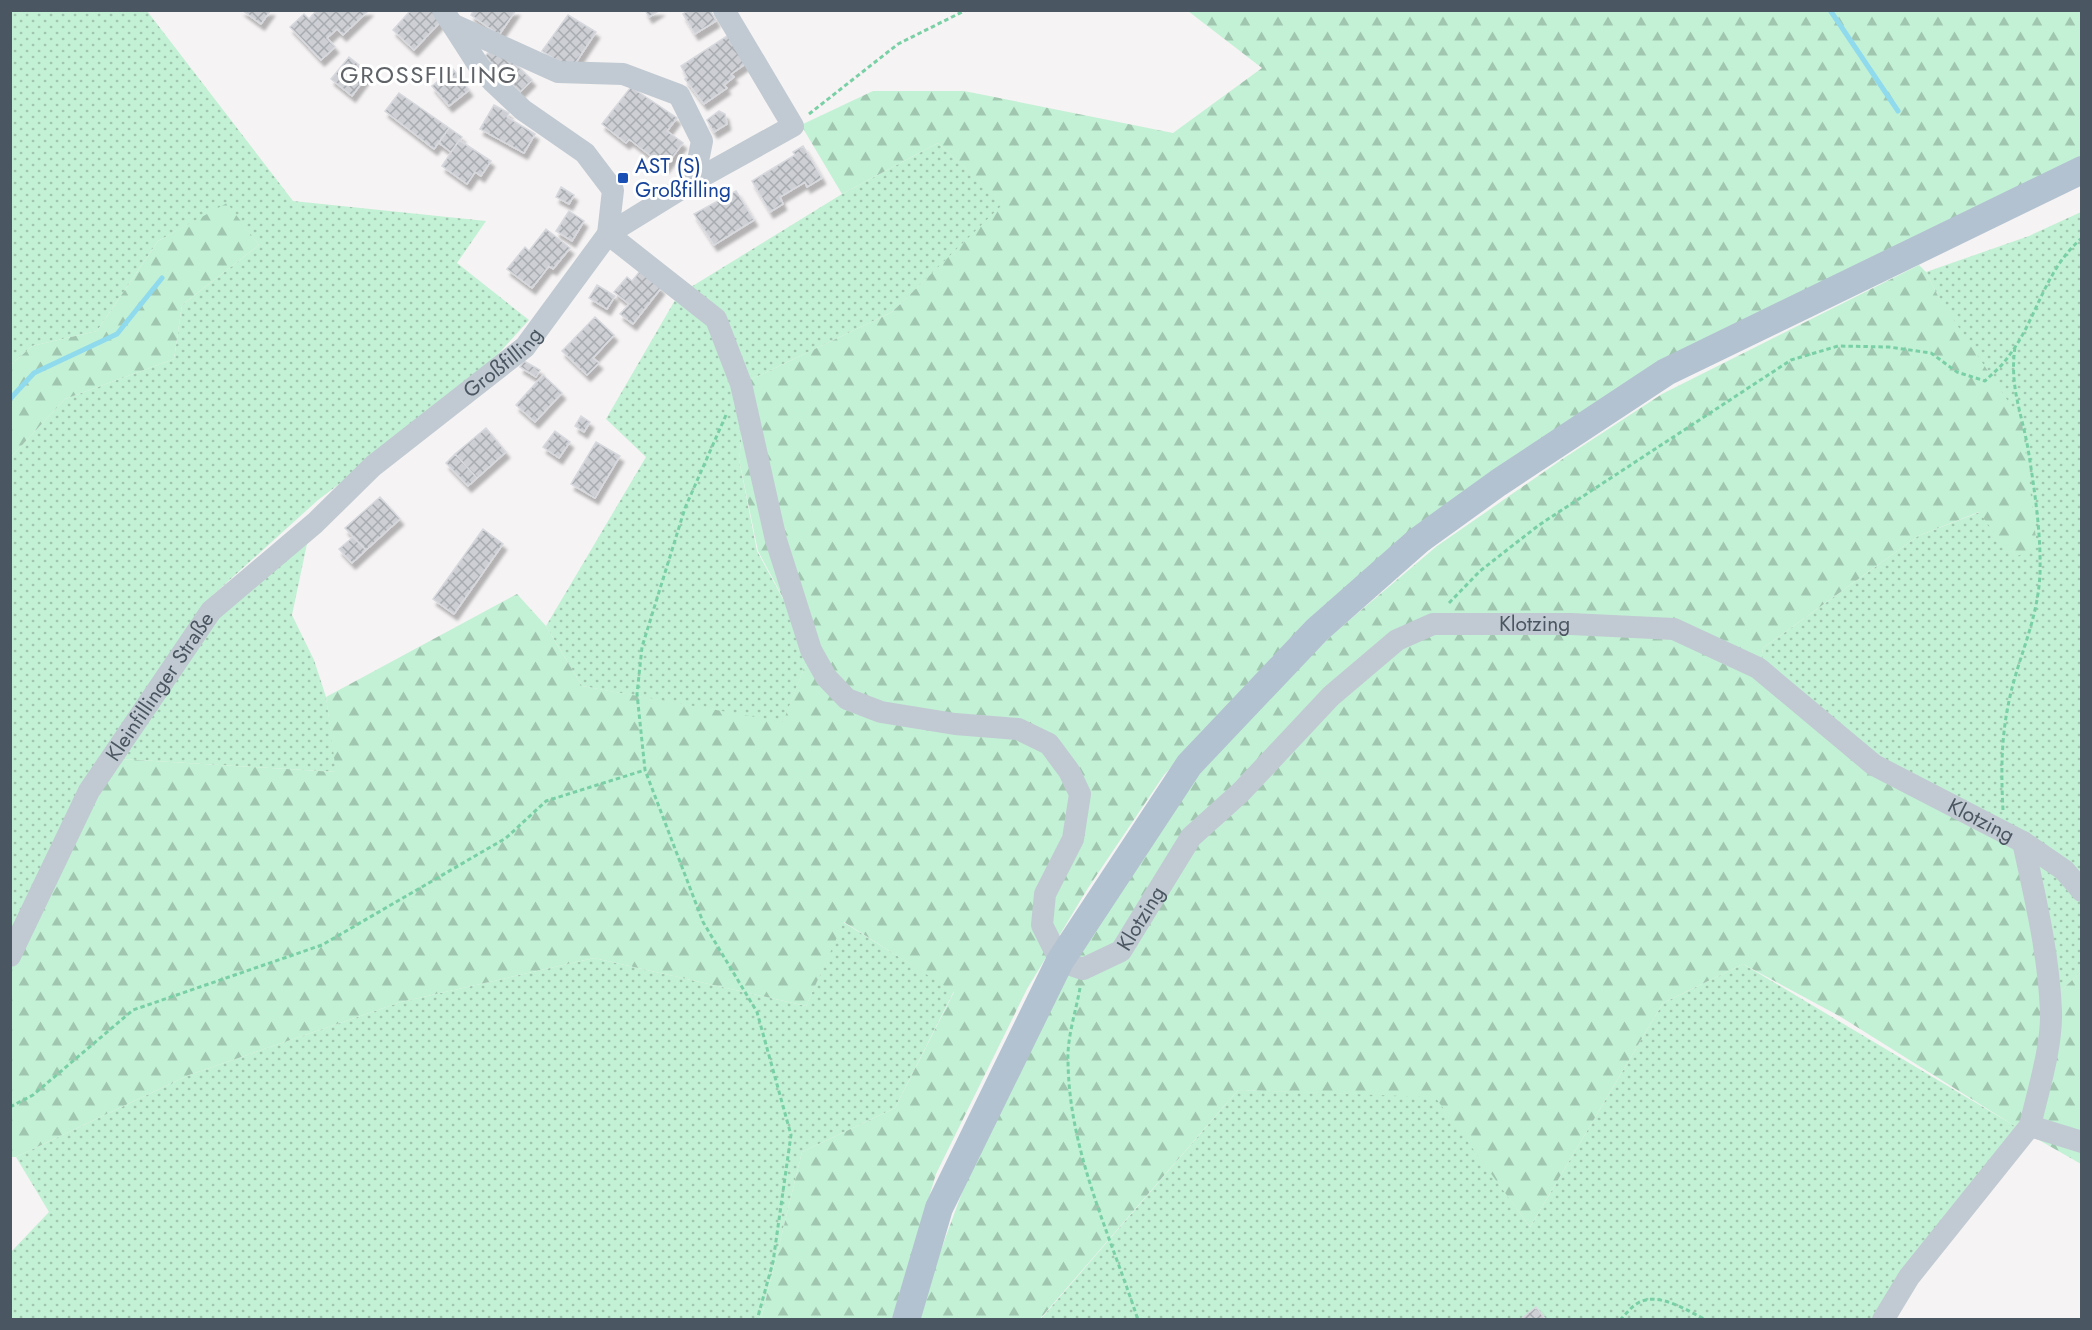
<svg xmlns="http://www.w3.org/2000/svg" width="2092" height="1330" viewBox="0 0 2092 1330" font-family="Jost,sans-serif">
	<defs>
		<pattern id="grass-dots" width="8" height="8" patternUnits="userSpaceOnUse" patternTransform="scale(1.5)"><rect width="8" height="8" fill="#c3f1d5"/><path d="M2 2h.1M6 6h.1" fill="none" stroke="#a0c6b0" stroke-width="1.8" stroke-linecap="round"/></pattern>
		<pattern id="forest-firs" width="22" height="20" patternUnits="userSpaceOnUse" patternTransform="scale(1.5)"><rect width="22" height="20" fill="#c3f1d5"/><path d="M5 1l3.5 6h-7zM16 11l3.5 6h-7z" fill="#a0c6b0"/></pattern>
		<pattern id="building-cross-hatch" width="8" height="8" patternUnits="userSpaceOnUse" patternTransform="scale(1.5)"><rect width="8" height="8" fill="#cdcfd5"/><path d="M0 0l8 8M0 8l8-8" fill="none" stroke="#a8abb0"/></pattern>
		<filter id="shadow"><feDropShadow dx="3.5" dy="6" stdDeviation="1.5" flood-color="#0004"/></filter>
	</defs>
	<rect width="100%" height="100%" fill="#f5f3f3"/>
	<path fill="url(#grass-dots)" d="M11,11H147L293,201L486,221L457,263L529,320L470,385L318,500L213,595L11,939V457L65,399L174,359L182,305L259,245L227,204L158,241L97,331L32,346L11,365Z
		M938,143L1004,204L892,312L748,381L739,459L757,551L811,650L783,723L582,686L546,626L646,457L606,419L678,295L842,194Z
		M2081,212V972L2055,996L1876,763L1760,666L1763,648L1918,536L1980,512L2013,557L1939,298L1926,272L2029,236Z
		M308,539L292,615L314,660L326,697L337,772L121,759L211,621Z
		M843,922L954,991L895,1108L802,1152L761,1319H11L10,1253L49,1212L16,1157L189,1075L401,1002L594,958L806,1006Z
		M1743,964L2025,1132L1883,1319L1040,1320L1238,1090L1436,1096L1530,1227L1663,1003Z"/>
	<path fill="url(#forest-firs)" d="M1188,11H2081V156L1676,357L1229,706L1164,775L1088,888L1027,989L936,1174L892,1319H761L802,1152L895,1108L954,992L844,922L806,1006L594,958L401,1002L189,1075L16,1157H11V966L63,854L121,759L336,772L326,697L517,594L546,626L582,686L783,722L811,650L758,551L739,459L748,381L892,312L1003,204L938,143L842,194L801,125L873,91H964L1173,133L1262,68Z
		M227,203L259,245L182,305L174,359L65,399L11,457V365L32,346L97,331L158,241Z
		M1919,265L1926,272L1939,298L2022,422L2037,547L2013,558L1979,512L1918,536L1763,648L1760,666L1876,763L2024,837L2056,995L2081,972V1164L2013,1125L1841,1017L1743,964L1663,1003L1530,1227L1435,1097L1238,1090L1040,1319L918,1320L927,1288L967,1179L1089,927L1188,787L1266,700L1333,634L1437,546L1564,458L1662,394Z"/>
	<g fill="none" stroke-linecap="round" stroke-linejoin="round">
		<path stroke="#90daee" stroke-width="5" d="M1830,10L1898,111
			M10,399L34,373L117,334L162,278"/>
	</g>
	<path fill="url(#building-cross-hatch)" stroke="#d7d9de" stroke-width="1.5" filter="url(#shadow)" d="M242,10H271L261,24Z
		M317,10H369L343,35L337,29L327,38L335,47L321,60L290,27L304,14L309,19Z
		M411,10H436L444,18L414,50L393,30Z
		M474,10H516L499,35L471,15Z
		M645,10H660L649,17Z
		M689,10H710L716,21L695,34L683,14Z
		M568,15L596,32L571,70L542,51Z
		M730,34L748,62L731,74L734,77L724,85L727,88L704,104L685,79L687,77L681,66Z
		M496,45L532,80L520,92L485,56Z
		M349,57L369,73L352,96L331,79Z
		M453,69L469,90L449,106L432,86Z
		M631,87L677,118L667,131L683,143L665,167L629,139L626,143L602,124Z
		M399,93L449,128L434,149L385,111Z
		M494,105L509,113L507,117L535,134L524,153L480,129Z
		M719,111L725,114L727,124L714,132L707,120Z
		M449,128L462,137L451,152L439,143Z
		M459,140L491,161L481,176L475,172L467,184L442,166Z
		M803,146L822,178L807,187L805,182L780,197L783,204L770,212L752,181L795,155L793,152Z
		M561,187L574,195L569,204L556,197Z
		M736,191L754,220L714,245L694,214Z
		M569,211L584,221L572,241L556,231Z
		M546,229L570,248L553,269L549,266L532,288L507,269L525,247L529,251Z
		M640,271L661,288L633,324L620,314L629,304L614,292L627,277L632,281Z
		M597,285L615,296L607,309L589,298Z
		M595,317L614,335L593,358L599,363L587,375L562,351Z
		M524,361L540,370L536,377L520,367Z
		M543,375L562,393L535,422L516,405Z
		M581,416L590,422L584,432L575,426Z
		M486,428L506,452L477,478L455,454Z
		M555,431L570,442L559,458L543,447Z
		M596,442L620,456L595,498L571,484Z
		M455,454L477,478L468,486L446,463Z
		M380,497L400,519L366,550L345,528Z
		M483,529L503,544L454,614L433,599Z
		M353,537L366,550L352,563L339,549Z
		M1536,1307L1546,1320H1520Z"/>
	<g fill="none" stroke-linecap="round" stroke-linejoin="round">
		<path stroke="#7ad0a6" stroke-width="3" stroke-dasharray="4.5 3" stroke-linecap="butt" d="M809,114L898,44L966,10
			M726,415L685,508L642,647L637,694L645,770L703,922L757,1012L791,1135L773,1262L757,1320
			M1449,603L1480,571L1539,525L1791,360L1838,346L1889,347L1931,353L1957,372L1985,381C1993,373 2002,366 2008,357C2037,320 2044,270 2082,238
			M2003,810C2001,773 2001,738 2009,701C2018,657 2038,621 2040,573C2041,534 2035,493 2029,455C2023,415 2009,389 2015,347
			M1080,988C1076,1011 1067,1037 1068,1061C1069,1152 1110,1234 1138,1320
			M10,1107L33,1095L133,1010L322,945L506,838L546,801L645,770
			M1620,1320C1626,1314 1632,1306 1638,1303C1658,1291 1688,1311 1706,1320"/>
		<g stroke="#c1cad2" stroke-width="22">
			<path d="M443,10L479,66L493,82L523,110L585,153L613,190L608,234"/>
			<path d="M452,24L558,72L623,74L679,95L702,141L694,181"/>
			<path id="s1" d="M608,234L716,319L741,384L776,540L811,650L826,677L847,699L881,712L955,724L1018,729L1049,744L1069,771L1080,794L1073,839L1045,894L1042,925L1060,961L1083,969L1121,951L1191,837L1241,792L1331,696L1397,640L1433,624H1571L1674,629L1758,668L1874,765L2023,842L2064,870L2082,891"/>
			<path d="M2023,842C2035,897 2049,955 2051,1012C2052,1047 2038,1091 2030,1126"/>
			<path id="s2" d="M10,956L89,791L211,611L315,523L373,466L525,347L608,234L694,181L793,126L724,10"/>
			<path d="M1883,1320L1909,1277L2030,1126L2082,1142"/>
		</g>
		<path stroke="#b3c2d1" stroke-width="28" d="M906,1320L939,1208L1060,961L1189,765L1317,630L1419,540L1498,483L1666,372L2082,170"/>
	</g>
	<rect fill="#1a4fb4" stroke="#fff" stroke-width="2" x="617" y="172" width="12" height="12" rx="3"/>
	<g text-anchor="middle" stroke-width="6" stroke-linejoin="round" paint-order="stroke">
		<g font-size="21" fill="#164399" stroke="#fff" text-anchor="start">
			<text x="635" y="173">AST (S)<tspan x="635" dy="24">Großfilling</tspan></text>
		</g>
		<g font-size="21" fill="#4a5661" stroke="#fff">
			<text dy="7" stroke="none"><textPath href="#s2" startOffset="784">Großfilling</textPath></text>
			<text dy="7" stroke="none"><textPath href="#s1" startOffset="1617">Klotzing</textPath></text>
			<text dy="7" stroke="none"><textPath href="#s2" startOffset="309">Kleinfillinger Straße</textPath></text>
			<text dy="7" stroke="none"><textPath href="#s1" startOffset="2121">Klotzing</textPath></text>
			<text dy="7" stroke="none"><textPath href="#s1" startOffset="1095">Klotzing</textPath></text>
		</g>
		<g font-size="24" letter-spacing="1.5" fill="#5f6368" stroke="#fff">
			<text x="429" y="83">GROSSFILLING</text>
		</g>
	</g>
	<rect width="2092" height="1330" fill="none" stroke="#4a5661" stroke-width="24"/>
</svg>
